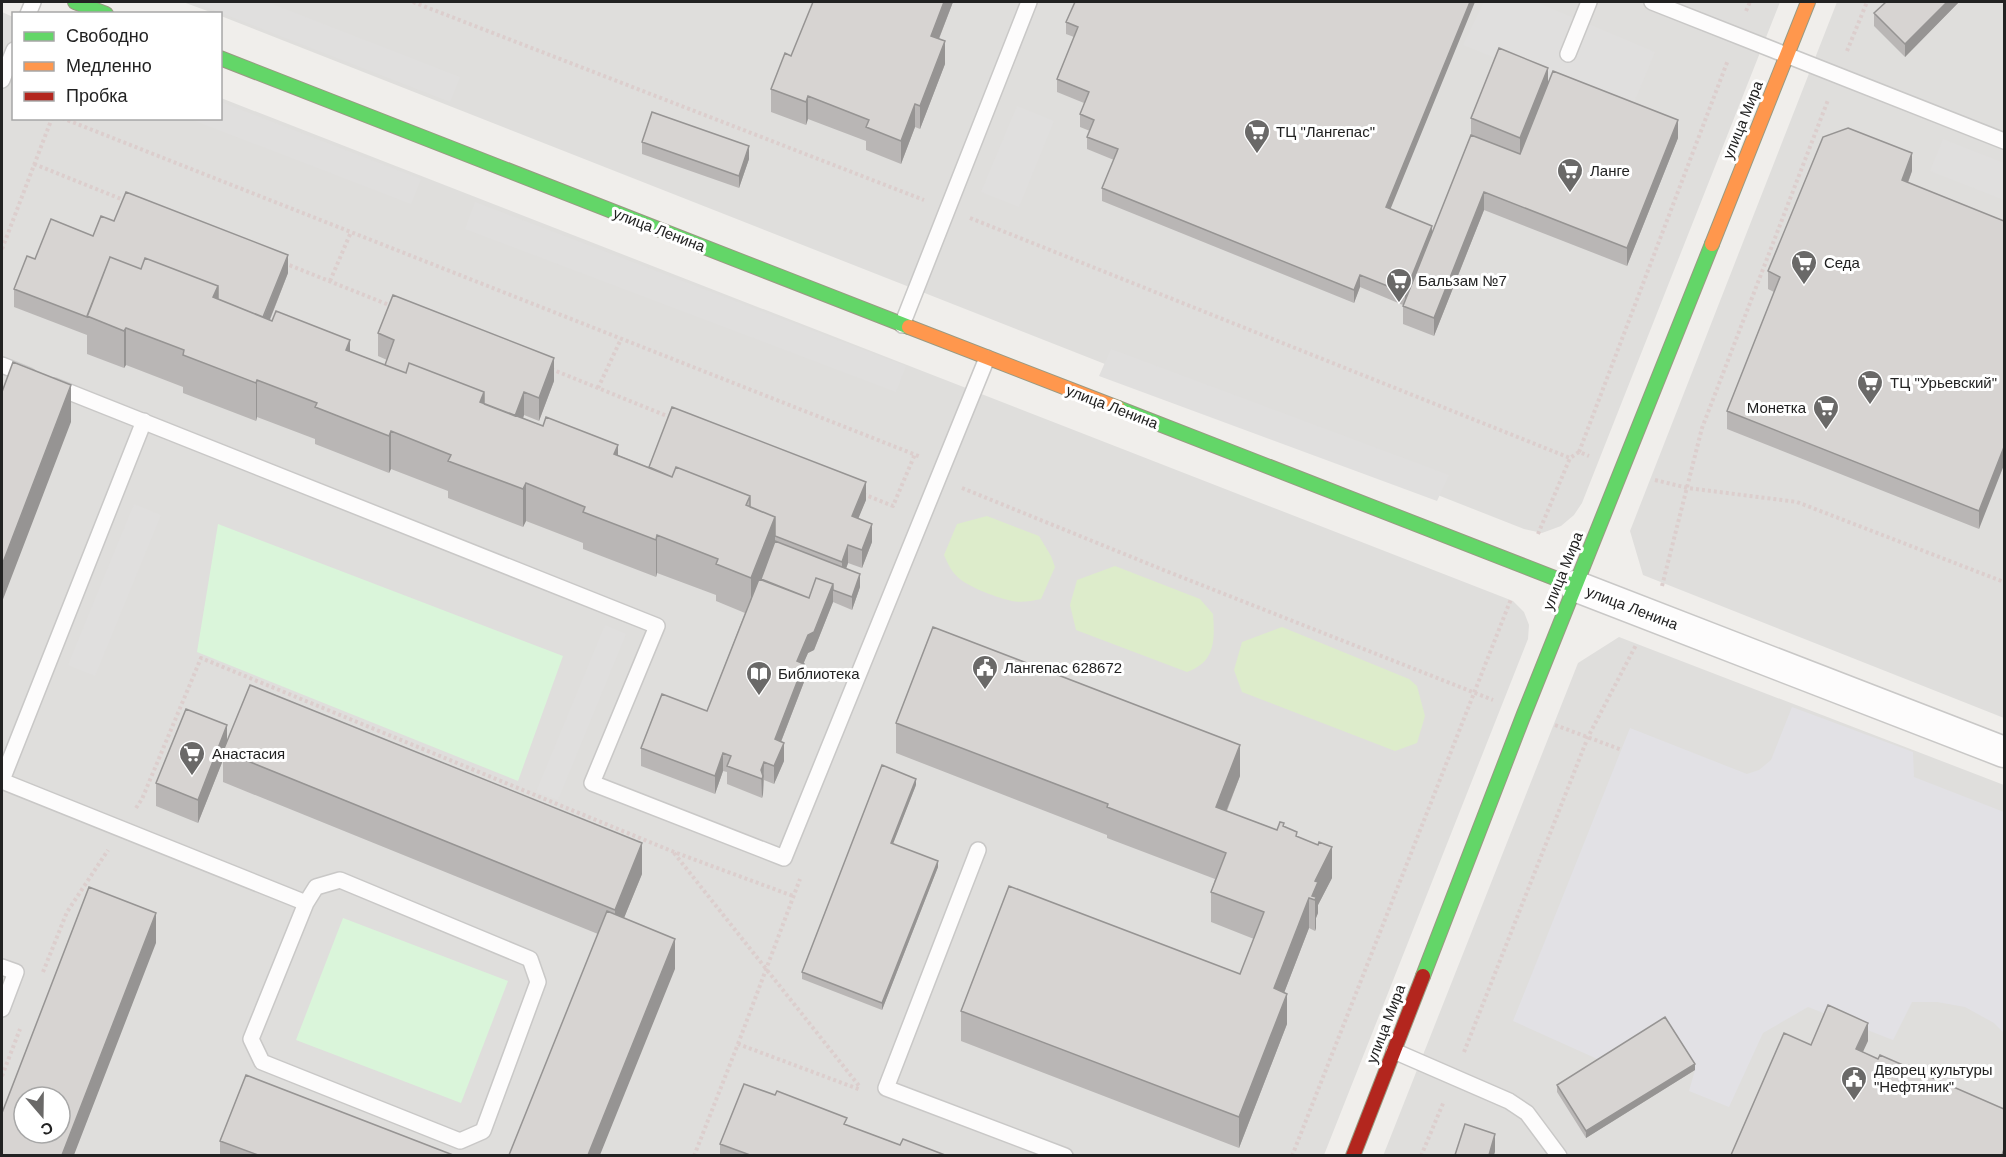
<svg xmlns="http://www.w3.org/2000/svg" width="2006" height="1157" viewBox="0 0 2006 1157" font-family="Arial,sans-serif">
	<rect width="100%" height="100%" fill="#f0eeeb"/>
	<path fill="#dfdedc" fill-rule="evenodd" d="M183,2H1780L1582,503L1574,515L1561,526L1542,533L1524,529L221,16L220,14L213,13Z
		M1837,2H2004V718L1643,575L1630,531Z
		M2,12L13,17L14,118H220L221,98L1513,601L1524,612L1529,625L1528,639L1324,1155H2ZM24,1097H60V1133H24Z
		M1619,637L2004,785V1155L1383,1156L1578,663Z"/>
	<path fill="#ddeccb" d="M987,516L1039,536L1051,556L1055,567L1041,599C1031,601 1022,603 1012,601C998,598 971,588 960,579C952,573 948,564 944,555L957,524Z
		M1115,566L1200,599L1213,614C1215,641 1215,662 1187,672L1076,630L1070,605L1077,580Z
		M1282,627L1409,679L1417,686L1425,716L1417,743L1395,751L1242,692L1234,670L1242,642Z"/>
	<path fill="#daf5da" d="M218,524L563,656L518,781L197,652Z
		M343,918L508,981L461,1103L296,1040Z"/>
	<path fill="#e0dfde" d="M193,2H267L460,77L450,102Z
		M1484,2H1536L1655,52L1630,112L1463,45Z
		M221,102L421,179L411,204L190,119L220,118Z
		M1017,106L1054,121L1019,207L981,192Z
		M1943,139L2004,163V200L1930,171Z
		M475,202L906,366L896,392L465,229Z
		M1111,349L1449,475L1437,501L1099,376Z
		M134,504L161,515L95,676L68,665Z
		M605,625L626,634L558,800L536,792Z"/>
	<path fill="#e2e1e5" d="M1792,707L1913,752L1914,777L2004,812V1033L1994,1023L1965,1007L1937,1002H1912L1893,1040L1808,1007L1763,1033L1729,1107L1689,1091L1695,1070L1604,1062L1513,1021L1630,728L1747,774L1759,770L1771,760Z"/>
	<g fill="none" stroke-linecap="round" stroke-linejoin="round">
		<defs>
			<path id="lane" d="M1652,2L2004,141
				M28,14L33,2
				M1568,54L1589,2
				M2,80L14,50
				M902,325L1029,2
				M2,365L29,376
				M54,386L657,626L592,783L784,858L987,358
				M2,780L144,421
				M2,781L306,903
				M978,850L886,1088L1065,1156
				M340,880L530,959L538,982L483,1131L460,1141L262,1062L251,1039L306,903L316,887Z
				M2,967L16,972L2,1009
				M1394,1051L1509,1101L1527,1113L1559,1156"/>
			<path id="street" d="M1575,586L2004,752"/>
			<path id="fast" d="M75,2L106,14
				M220,58L909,327
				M1118,408L1575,586
				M1423,976L1524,714L1712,244"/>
			<path id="slow" d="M1712,244L1808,2
				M909,327L1118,408"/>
			<path id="jam" d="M1353,1156L1423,976"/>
		</defs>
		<use href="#lane" stroke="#c9c8c7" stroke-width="18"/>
		<use href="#street" stroke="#c9c8c7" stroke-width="33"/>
		<use href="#fast" stroke="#999a82" stroke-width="16"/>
		<use href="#slow" stroke="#999a82" stroke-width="16"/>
		<use href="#jam" stroke="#999a82" stroke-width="16"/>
		<path stroke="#dccecd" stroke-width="4" stroke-dasharray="3 3" stroke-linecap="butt" d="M413,2L924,200
			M1746,11L1750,2
			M1847,51L1867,2
			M62,118L921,457
			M34,164L126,201
			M970,218L1570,458L1579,452L1589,456
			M2,249L52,118
			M284,263L394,307
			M330,281L351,232
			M551,369L672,418
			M598,388L621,339
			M1579,452L1728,60
			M1655,480L1688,488L1797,502L2004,582
			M962,488L1166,571L1493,700
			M863,494L893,506L915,454
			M1538,534L1570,458
			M1662,586L1702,428L1828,100
			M1555,725L1622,750
			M136,808L142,799L201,658L674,852L793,896
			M674,853L860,1087
			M43,972L67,912L108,850
			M738,1044L800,879
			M1464,1052L1588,737L1636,645
			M2,1076L20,1029
			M694,1156L738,1044L861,1090
			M1292,1156L1511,599
			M1421,1156L1444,1101"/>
		<use href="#lane" stroke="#fdfcfc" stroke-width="15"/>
		<use href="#street" stroke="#fdfcfc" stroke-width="30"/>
		<use href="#fast" stroke="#63d668" stroke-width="14"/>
		<use href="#slow" stroke="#ff974d" stroke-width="14"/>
		<use href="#jam" stroke="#b3261e" stroke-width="14"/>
	</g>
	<path fill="#b9b6b5" d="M953,2L939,39L945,64L920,129L915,127L901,164L866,150V141L808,119L806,125L771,112V89L791,56Z
		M1075,2L1391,209L1432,233L1471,135V118L1548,83L1678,138L1627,266L1484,210L1434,336L1403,324V305L1360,287L1354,303L1102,201V188L1114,160L1087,149V137L1090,131L1080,127V114L1084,103L1057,92V79L1074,37L1066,34V22Z
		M1959,2L1905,57L1874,26V13Z
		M642,142L749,159L739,188L642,154Z
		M1912,171L1908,183L2004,221L1979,529L1727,429V411L1774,292L1768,289V271Z
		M114,221L288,273L270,320L385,365L387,360L378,356V333L554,381L539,421L524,415L523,419L649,467L866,500L858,518L872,542L862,568L848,563L846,569L860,587L852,610L833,602L814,650L808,653L803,663L804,682L781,742L784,761L774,784L764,780L763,794L762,798L727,784V772L723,771L715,794L641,766V748L707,711L745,613L716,601V595L657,573L656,577L583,549V543L526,521L523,527L448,498V491L391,469L389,473L315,444V439L257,417L256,421L183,393V387L126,365L124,368L87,354V335L14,307V289L35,259L93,236Z
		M896,723L1240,776L1227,811L1277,830L1284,827L1297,837L1332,878L1318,905V913L1316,918V928L1315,931L1309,928L1284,993L1287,1024L1239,1148L961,1041V1011L1240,974L1254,939L1211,922V892L1215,879L1107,838V835L896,753Z
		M227,740L642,874L624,918L675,969L598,934L223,782V760L198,823L156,806V783Z
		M916,785L893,843L938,867L882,1010L802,979V972Z
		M1695,1070L1586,1138L1557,1092V1085Z
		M847,1125L900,1145L945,1155H720V1144Z
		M220,1141L453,1155H220Z"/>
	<path fill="#969493" d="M944,2H953L931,59V36Z
		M1470,2H1475L1386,220V207Z
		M1947,2H1959L1905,57V44Z
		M945,41V64L920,129V106Z
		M1548,68V91L1520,161V138Z
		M808,96V119L806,125V102Z
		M915,104V127L901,164V141Z
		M1678,120V138L1627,266V248Z
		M749,146V159L739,188V176Z
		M1912,153V171L1902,198V180Z
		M1484,192V210L1434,336V318Z
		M1432,226V238L1405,305V293Z
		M288,255V273L257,352V334Z
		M1360,275V287L1354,303V290Z
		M218,286V319L213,297Z
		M126,328V365L124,368V331Z
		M350,340V377L346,350Z
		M554,358V381L539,421V398Z
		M257,380V417L256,421V383Z
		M71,385V422L2,602V565Z
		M484,392V418L480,402Z
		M524,392V415L510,451V428Z
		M391,431V469L389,473V436Z
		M618,445V483L614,454Z
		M2004,447V465L1979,529V511Z
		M866,482V500L852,534V516Z
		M526,483V521L523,527V489Z
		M775,517V554L751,615V578Z
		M872,524V542L862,568V550Z
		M657,535V573L656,577V540Z
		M848,545V563L842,580V562Z
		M860,574V587L852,610V597Z
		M833,584V602L814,650L808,653L797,679V661L808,635Z
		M804,664V682L775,757V739Z
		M227,725V748L223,751V760L198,823V800Z
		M784,743V761L774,784V766Z
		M1240,745V776L1216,837V807Z
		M723,753V771L715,794V776Z
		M764,762L763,794L762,798L761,770Z
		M916,779V785L891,849V843Z
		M642,843V874L615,940V910Z
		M1332,847V878L1318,905V913L1316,918V928L1315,931V900L1312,899L1315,881Z
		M938,861V867L882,1010V1003Z
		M1309,898V928L1274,1019V988Z
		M156,913V943L74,1155H62Z
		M675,939V969L600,1155H588Z
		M1287,994V1024L1239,1148V1117Z
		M1868,1023V1041L1856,1067V1049Z
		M1695,1064V1070L1586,1138V1131Z
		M1495,1134V1152L1494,1155H1489Z"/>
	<path fill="#d7d4d2" stroke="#969493" stroke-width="1.5" fill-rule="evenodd" d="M813,2H944L931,36L945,41L920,106L915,104L901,141L866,127L869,120L808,96L806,102L771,89L785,53L791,56Z
		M1075,2H1470L1386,207L1432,226L1405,293L1360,275L1354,290L1102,188L1118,149L1087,137L1094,120L1080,114L1089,92L1057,79L1078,27L1066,22Z
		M1886,2H1947L1905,44L1874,13Z
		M1499,48L1548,68L1520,138L1471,118Z
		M1553,71L1678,120L1627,248L1484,192L1434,318L1403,306L1471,135L1520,154Z
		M652,112L749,146L739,176L642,142Z
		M1848,128L1912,153L1902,180L2004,221V447L1979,511L1727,411L1780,277L1768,271L1823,137Z
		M126,192L288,255L263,317L218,299V286L145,258L141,269L110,257L87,317L14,289L27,256L35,259L51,219L93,236L101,216L114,221Z
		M110,257L141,269L145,258L218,286L213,297L272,321L276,311L350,340L346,350L406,373L409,363L484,392L480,402L543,426L546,417L618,445L614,454L672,477L676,467L750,496L746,505L775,517L751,578L716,564L718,559L657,535L656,540L583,512L585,507L526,483L523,489L448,461L451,455L391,431L389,436L315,407L317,403L257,380L256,383L183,355L184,350L126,328L124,331L87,316Z
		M393,295L554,358L539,398L524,392L515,416L484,404V392L409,363L406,373L385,365L394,340L378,333Z
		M13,362L71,385L2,565V392Z
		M672,407L866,482L852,516L872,524L862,550L848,545L842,562L775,536V517L750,507V496L676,467L672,477L649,467Z
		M775,541L860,574L852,597L833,590V584L816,578L809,598L761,579Z
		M816,578L833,584L814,632L808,635L797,661L804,664L775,739L784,743L774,766L764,762L761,770L763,776L762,779L727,766L731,756L723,753L715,776L641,748L662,694L707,711L759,579L809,598Z
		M933,627L1240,745L1216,807L1277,830L1280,822L1284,823L1283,826L1297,832L1296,836L1318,845L1319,842L1332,847L1315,881L1318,882L1312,896L1316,897L1315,900L1309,898L1274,988L1287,994L1239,1117L961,1011L1009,886L1240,974L1264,912L1211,892L1226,853L1107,807L1108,804L896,723Z
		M250,685L642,843L615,910L223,751Z
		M186,709L227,725L198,800L156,783Z
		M882,765L916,779L891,843L938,861L882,1003L802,972Z
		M89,887L156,913L62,1155H2V1113ZM24,1097H60V1133H24Z
		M607,911L675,939L588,1155H509Z
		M1828,1005L1868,1023L1856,1049L1878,1059L1880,1055L2004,1109V1149L2002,1155H1731L1784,1033L1811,1045Z
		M1665,1017L1695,1064L1586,1131L1557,1085Z
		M246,1075L453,1155H258L220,1141Z
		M744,1084L775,1095L777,1091L847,1118L844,1124L900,1145L903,1139L945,1155H750L720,1144Z
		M1465,1124L1495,1134L1489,1155H1455Z"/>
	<defs>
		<symbol id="supermarket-pin" viewBox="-11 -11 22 30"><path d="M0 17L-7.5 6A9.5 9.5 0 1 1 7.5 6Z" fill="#6a6968" stroke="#fff"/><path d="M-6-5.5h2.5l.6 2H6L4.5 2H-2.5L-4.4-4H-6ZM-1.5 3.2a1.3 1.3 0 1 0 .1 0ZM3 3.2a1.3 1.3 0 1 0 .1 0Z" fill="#fff"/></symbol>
		<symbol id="civic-pin" viewBox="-11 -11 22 30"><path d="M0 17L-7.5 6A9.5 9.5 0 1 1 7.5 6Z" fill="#6a6968" stroke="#fff"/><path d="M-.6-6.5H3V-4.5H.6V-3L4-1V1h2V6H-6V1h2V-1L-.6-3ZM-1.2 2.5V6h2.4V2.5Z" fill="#fff"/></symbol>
		<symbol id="library-pin" viewBox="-11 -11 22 30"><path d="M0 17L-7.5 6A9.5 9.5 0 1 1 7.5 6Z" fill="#6a6968" stroke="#fff"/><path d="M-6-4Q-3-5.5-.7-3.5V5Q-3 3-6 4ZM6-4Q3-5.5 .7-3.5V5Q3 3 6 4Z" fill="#fff"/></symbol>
	</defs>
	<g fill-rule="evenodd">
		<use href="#supermarket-pin" x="1242" y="117" width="30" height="40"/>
		<use href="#supermarket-pin" x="1555" y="156" width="30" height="40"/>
		<use href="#supermarket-pin" x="1789" y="248" width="30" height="40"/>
		<use href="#supermarket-pin" x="1384" y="266" width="30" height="40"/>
		<use href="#supermarket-pin" x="1855" y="368" width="30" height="40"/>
		<use href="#supermarket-pin" x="1811" y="393" width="30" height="40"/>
		<use href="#civic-pin" x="970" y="653" width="30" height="40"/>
		<use href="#library-pin" x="744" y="659" width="30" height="40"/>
		<use href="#supermarket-pin" x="177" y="739" width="30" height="40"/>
		<use href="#civic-pin" x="1839" y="1064" width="30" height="40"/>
	</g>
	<g text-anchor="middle" stroke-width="6" stroke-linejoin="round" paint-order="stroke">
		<g font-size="15" fill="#222" stroke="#fff">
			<text transform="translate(1743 120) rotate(-68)" y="5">улица Мира</text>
			<text transform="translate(659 230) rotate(21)" y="5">улица Ленина</text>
			<text transform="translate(1112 407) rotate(21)" y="5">улица Ленина</text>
			<text transform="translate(1563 571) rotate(-68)" y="5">улица Мира</text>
			<text transform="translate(1632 608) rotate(21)" y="5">улица Ленина</text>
			<text transform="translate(1386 1024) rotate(-69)" y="5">улица Мира</text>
		</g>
		<g font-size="15" fill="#222" stroke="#fff" text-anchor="start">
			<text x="1276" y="137">ТЦ "Лангепас"</text>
			<text x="1590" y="176">Ланге</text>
			<text x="1824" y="268">Седа</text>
			<text x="1418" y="286">Бальзам №7</text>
			<text x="1890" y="388">ТЦ "Урьевский"</text>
			<text x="1806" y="413" text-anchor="end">Монетка</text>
			<text x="1004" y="673">Лангепас 628672</text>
			<text x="778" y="679">Библиотека</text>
			<text x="212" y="759">Анастасия</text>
			<text x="1874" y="1075">Дворец культуры<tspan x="1874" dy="17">"Нефтяник"</tspan></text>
		</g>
	</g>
	<rect width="2006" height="1157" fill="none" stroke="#222222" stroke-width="6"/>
	<rect x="12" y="12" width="210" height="108" fill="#ffffff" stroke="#a7a7a7" stroke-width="1.5"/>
	<rect x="24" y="32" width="30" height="9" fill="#63d668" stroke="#a7a7a7" stroke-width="1.5"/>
	<text x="66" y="42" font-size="18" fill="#222222">Свободно</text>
	<rect x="24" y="62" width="30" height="9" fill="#ff974d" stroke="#a7a7a7" stroke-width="1.5"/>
	<text x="66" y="72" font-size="18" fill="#222222">Медленно</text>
	<rect x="24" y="92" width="30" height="9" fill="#b3261e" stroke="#a7a7a7" stroke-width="1.5"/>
	<text x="66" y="102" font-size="18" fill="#222222">Пробка</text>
	<g transform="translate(42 1115) rotate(160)"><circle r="28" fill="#ffffff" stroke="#a7a7a7" stroke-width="1.5"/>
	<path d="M0-4.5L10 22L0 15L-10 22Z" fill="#6a6968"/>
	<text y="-9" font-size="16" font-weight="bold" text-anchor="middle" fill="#222222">С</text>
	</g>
</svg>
